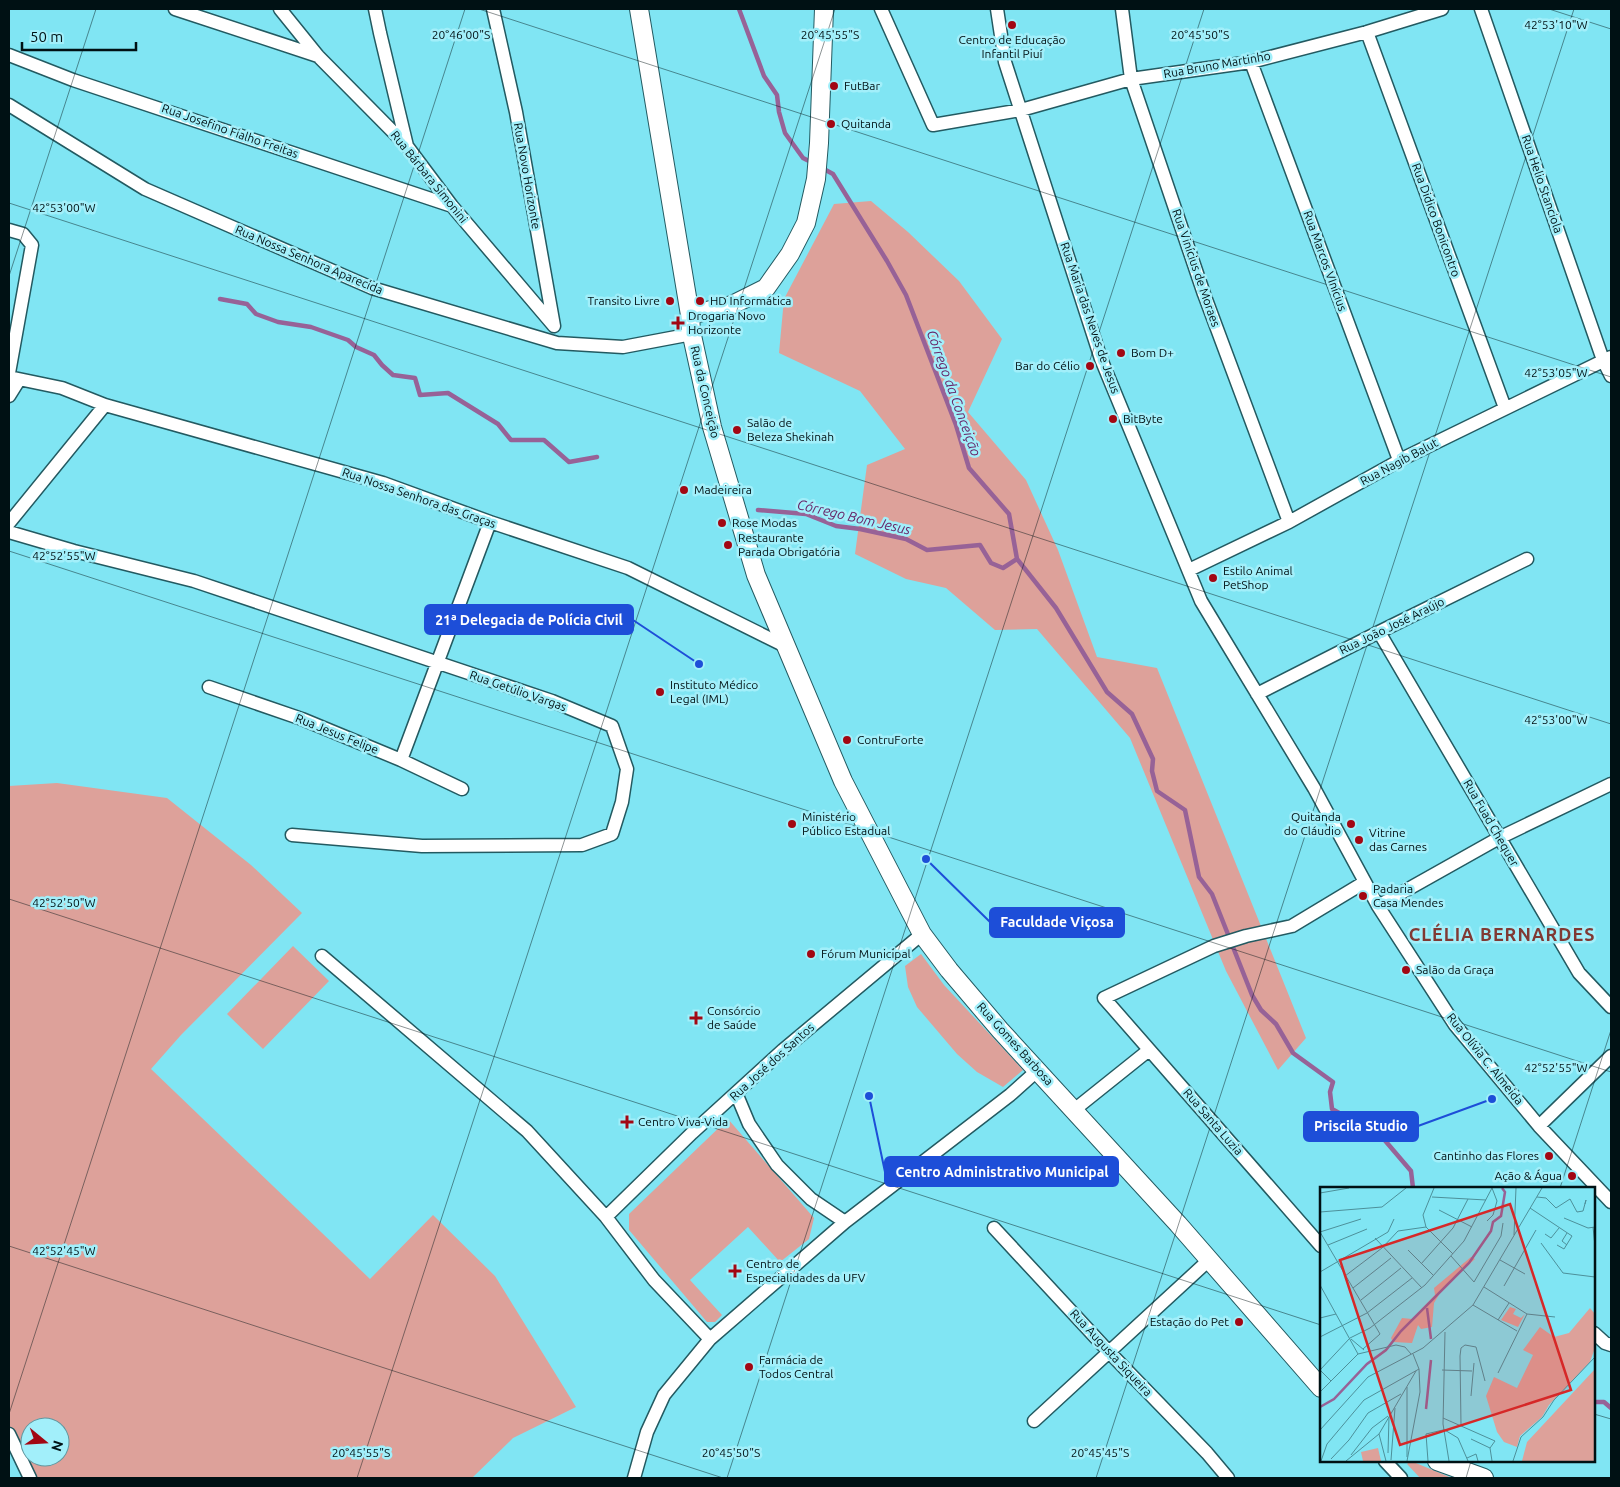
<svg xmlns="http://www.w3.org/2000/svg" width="1620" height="1487" viewBox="0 0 1620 1487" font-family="Ubuntu,sans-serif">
	<rect width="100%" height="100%" fill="#80e5f3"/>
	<path fill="#dda19a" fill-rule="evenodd" d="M871,201L908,232L959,281L1002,339L968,412L1026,480L1058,550L1097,657L1157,668L1306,1038L1278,1070L1226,971L1130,738L1037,629L995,630L946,588L906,579L855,554L867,465L905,449L860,391L779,353L784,299L834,204Z
		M57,783L167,798L251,865L302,913L181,1035L151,1069L370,1279L433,1215L495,1276L576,1407L513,1438L472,1478H36L9,1426V786ZM30,1427H60V1457H30Z
		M293,946L329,981L263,1049L227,1014Z
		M921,954L944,985L1023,1070L1003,1087L977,1072L957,1054L917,1007L908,987L905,966Z
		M728,1119L814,1218L809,1239L780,1262L748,1227L690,1280L722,1315L715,1322H707L629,1230V1214Z
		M1411,1461L1452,1478H1420L1407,1464Z"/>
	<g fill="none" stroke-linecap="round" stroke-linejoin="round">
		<path stroke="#976297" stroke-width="4.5" d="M739,9L764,76L777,95L779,112L785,133L803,158L813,163
			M822,168L833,174L887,261L906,295L956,425L969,468L1009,514L1017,559L1056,608L1107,692L1132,714L1153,759L1152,771L1157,791L1185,810L1199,877L1212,894L1252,995L1261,1010L1276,1024L1293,1053L1333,1082L1330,1092L1332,1109L1382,1137L1411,1171L1413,1188
			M220,299L247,304L256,314L278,322L311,327L348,340L356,347L374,355L382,365L393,375L415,378L420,395L448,393L498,424L511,440H544L569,462L597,457
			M758,510L806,514L836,526L860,529L906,539L927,550L980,545L991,563L1003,568L1017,559
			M1594,1402H1604L1611,1408"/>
		<defs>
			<path id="street" d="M175,9L318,56
				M280,9L318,56L407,146L452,206L554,326
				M375,9L380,33L407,146
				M493,9L516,112L554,326
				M881,9L933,125L1021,110L1131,79L1251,62L1367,32L1442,9
				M997,9L1005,62L1101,359L1201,601L1314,788L1378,906L1455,1025L1539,1126L1611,1202
				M1122,9L1131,79L1204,294L1289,522
				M1481,9L1603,360L1611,376
				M1367,32L1505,408
				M9,55L73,80L452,206
				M1251,62L1399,460
				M9,105L145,189L372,288L557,343L623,347L692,334
				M9,230L23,234L32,245L9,373
				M9,377L62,388L105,405L383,483L490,522L628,568L787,647
				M9,396L19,380
				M9,523L105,405
				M9,532L74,551L194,581L552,701L612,726L627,769L622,802L612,834L582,845L422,846L292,835
				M1189,570L1289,522L1404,458L1611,357
				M1379,632L1579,973L1611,1007
				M209,687L302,719L401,760L462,789
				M1257,694L1379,632L1527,559
				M401,760L490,522
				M1378,906L1499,838L1611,784
				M322,956L527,1131L606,1217L654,1280L710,1339
				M736,1093L749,1124L777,1165L811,1199L845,1222
				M1074,1110L1149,1050
				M1539,1126L1611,1056
				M606,1217L692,1133L783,1050L922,934
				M994,1228L1109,1352L1207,1453L1228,1478
				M1321,1246L1104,998L1214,946L1246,936L1292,926L1365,882
				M1594,1333L1605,1343L1611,1345
				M1034,1421L1209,1260
				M9,1434L30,1478
				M1385,1461L1401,1478
				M634,1478L647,1432L664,1395L710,1339L845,1222L1010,1095L1038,1070"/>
			<path id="secondary" d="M639,9L690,315L691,331L712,427L756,575L843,781L922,934L949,970L1000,1030L1178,1224L1321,1388
				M690,315L732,305L766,288L790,254L806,223L816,179L819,143L824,9
				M1437,1461L1484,1478"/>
		</defs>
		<use href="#street" stroke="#235a61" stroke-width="15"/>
		<use href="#secondary" stroke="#235a61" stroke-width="20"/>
		<use href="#street" stroke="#fff" stroke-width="12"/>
		<use href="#secondary" stroke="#fff" stroke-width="18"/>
	</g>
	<path fill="none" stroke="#001114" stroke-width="1" stroke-opacity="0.45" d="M479,9L1611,377M1549,9L1611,29M9,203L1611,724M9,276L96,9M9,551L1611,1072M9,899L1321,1325M1560,1188L1611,1030M9,1246L723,1478M9,1414L465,9M1594,1414L1611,1419M357,1478L835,9M727,1478L1204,9M1096,1478L1574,9M1466,1478L1471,1461"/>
	<g fill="#a20713" stroke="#a2effa" stroke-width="2">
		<circle cx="1012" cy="25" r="5"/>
		<circle cx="834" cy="86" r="5"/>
		<circle cx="831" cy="124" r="5"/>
		<circle cx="670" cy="301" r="5"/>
		<circle cx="700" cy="301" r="5"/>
		<path d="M675.5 315.5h5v5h5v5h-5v5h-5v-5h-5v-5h5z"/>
		<circle cx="1121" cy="353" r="5"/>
		<circle cx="1090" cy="366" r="5"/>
		<circle cx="1113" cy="419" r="5"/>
		<circle cx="737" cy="430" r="5"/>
		<circle cx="684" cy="490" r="5"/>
		<circle cx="722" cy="523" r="5"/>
		<circle cx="728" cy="545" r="5"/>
		<circle cx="1213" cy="578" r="5"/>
		<circle cx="660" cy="692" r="5"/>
		<circle cx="847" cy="740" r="5"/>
		<circle cx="792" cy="824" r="5"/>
		<circle cx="1351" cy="824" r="5"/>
		<circle cx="1359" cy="840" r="5"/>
		<circle cx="1363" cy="896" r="5"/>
		<circle cx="811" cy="954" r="5"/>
		<circle cx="1406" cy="970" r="5"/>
		<path d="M693.5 1010.5h5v5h5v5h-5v5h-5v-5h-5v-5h5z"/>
		<path d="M624.5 1114.5h5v5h5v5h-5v5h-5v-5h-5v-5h5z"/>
		<circle cx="1549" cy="1156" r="5"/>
		<circle cx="1572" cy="1176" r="5"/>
		<path d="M732.5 1263.5h5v5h5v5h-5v5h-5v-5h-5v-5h5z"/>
		<circle cx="1239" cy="1322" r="5"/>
		<circle cx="749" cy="1367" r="5"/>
	</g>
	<g text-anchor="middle" stroke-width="5" stroke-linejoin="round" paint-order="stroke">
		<g font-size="12" fill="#001114" stroke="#a2effa" text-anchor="start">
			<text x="1012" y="44" text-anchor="middle">Centro de Educação<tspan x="1012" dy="14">Infantil Piuí</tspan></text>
			<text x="844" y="90">FutBar</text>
			<text x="841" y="128">Quitanda</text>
			<text x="660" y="305" text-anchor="end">Transito Livre</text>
			<text x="710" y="305">HD Informática</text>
			<text x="688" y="320">Drogaria Novo<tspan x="688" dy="14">Horizonte</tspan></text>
			<text x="1131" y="357">Bom D+</text>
			<text x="1080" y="370" text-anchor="end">Bar do Célio</text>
			<text x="1123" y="423">BitByte</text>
			<text x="747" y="427">Salão de<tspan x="747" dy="14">Beleza Shekinah</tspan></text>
			<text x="694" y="494">Madeireira</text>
			<text x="732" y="527">Rose Modas</text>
			<text x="738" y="542">Restaurante<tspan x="738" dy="14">Parada Obrigatória</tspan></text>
			<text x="1223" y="575">Estilo Animal<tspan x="1223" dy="14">PetShop</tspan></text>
			<text x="670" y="689">Instituto Médico<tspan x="670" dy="14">Legal (IML)</tspan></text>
			<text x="857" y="744">ContruForte</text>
			<text x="802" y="821">Ministério<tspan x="802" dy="14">Público Estadual</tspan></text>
			<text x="1341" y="821" text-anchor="end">Quitanda<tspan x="1341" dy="14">do Cláudio</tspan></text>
			<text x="1369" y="837">Vitrine<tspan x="1369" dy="14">das Carnes</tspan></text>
			<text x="1373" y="893">Padaria<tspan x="1373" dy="14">Casa Mendes</tspan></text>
			<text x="821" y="958">Fórum Municipal</text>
			<text x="1416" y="974">Salão da Graça</text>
			<text x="707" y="1015">Consórcio<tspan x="707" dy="14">de Saúde</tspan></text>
			<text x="638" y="1126">Centro Viva-Vida</text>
			<text x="1539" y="1160" text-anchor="end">Cantinho das Flores</text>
			<text x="1562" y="1180" text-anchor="end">Ação &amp; Água</text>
			<text x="746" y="1268">Centro de<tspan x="746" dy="14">Especialidades da UFV</tspan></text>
			<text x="1229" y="1326" text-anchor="end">Estação do Pet</text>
			<text x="759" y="1364">Farmácia de<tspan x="759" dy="14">Todos Central</tspan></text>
		</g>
		<g font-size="12" fill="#001114" stroke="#a2effa">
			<text transform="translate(1217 65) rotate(-10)" y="4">Rua Bruno Martinho</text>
			<text transform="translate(230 131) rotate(19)" y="4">Rua Josefino Fialho Freitas</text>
			<text transform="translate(527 176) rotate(80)" y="4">Rua Novo Horizonte</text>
			<text transform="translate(429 177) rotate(51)" y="4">Rua Bárbara Simonini</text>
			<text transform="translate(1542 184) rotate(71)" y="4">Rua Helio Stanciola</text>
			<text transform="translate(1436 220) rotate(70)" y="4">Rua Didico Bonicontro</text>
			<text transform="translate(309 260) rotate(23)" y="4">Rua Nossa Senhora Aparecida</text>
			<text transform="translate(1325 261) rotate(70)" y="4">Rua Marcos VInícius</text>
			<text transform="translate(1196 268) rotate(71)" y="4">Rua Vinícius de Moraes</text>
			<text transform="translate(1090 318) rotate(71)" y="4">Rua Maria das Neves de Jesus</text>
			<text transform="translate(705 392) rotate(77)" y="4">Rua da Conceição</text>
			<text transform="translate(1399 462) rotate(-28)" y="4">Rua Nagib Balut</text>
			<text transform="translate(419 498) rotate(19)" y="4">Rua Nossa Senhora das Graças</text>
			<text transform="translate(1392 626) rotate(-26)" y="4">Rua João José Araújo</text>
			<text transform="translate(518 691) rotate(19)" y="4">Rua Getúlio Vargas</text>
			<text transform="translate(337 734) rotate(22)" y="4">Rua Jesus Felipe</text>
			<text transform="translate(1491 823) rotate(60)" y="4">Rua Fuad Chequer</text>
			<text transform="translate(1015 1044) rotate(48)" y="4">Rua Gomes Barbosa</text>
			<text transform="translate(1485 1059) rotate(51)" y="4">Rua Olívia C. Almeida</text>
			<text transform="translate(772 1062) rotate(-42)" y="4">Rua José dos Santos</text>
			<text transform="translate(1213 1122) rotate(49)" y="4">Rua Santa Luzia</text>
			<text transform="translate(1111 1353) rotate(47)" y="4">Rua Augusta Siqueira</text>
		</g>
		<g font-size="14" font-style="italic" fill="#672568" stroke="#a2effa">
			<text transform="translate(954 393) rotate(70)" y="5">Córrego da Conceição</text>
			<text transform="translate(854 517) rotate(13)" y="5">Córrego Bom Jesus</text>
		</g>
		<g font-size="18" font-weight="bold" letter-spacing="1" fill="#803933" stroke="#a2effa">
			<text x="1502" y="941">CLÉLIA BERNARDES</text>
		</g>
	</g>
	<g transform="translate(1320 1187)">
		<rect width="275" height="275" fill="#80e5f3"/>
		<path d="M151,70L155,72L123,101L114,116L112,140L101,142L98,138L92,156L73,155L71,151L82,131L92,132L115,108L114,101ZM190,120L196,122L193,127L201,131L205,127L198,140L181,133ZM270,121L275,127V161L270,175L229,218L222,230L200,249L197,260L184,255L177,245L166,209L174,190L197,201L213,168L203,163L220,140L234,150L249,146ZM275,182V274H202L207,255ZM58,261L61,274H43L41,265Z" fill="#dda19a"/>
		<path fill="none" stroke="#976297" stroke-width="2.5" d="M107,121L111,152M0,220L14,212L47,177L66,163L81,144L149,76L171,44L173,35L181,29L185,5L182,1M106,222L111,173"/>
		<path fill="none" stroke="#4d909a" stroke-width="1" d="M0,6L29,1M112,10L166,13M217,10L226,11L236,21L250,12L257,25L263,24L266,13L265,17M210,21L252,49L244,62L237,58M119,23L152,40M0,25L62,20L86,1M244,31L268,41L275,40M167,34L173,28L177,14L172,1M106,40L133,67M273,40L275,59M0,45L60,147L43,162M0,45L41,32M225,47L231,51L239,41M194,48L196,1M55,51L102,101M221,56L243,86L275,90M8,58L47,42M247,58L242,54L247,46M88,63L113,88M131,69L154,95L181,49L183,36M180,73L205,87M101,77L133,41L148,12M0,85L68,45L74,32M25,89L62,61L78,44L106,40L103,28L114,1M0,98L38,167M184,99L216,43M164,100L207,127L235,130M33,101L71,71M41,113L81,81M153,118L197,144M0,131L16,127M178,133L189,116M125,145L123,237L129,274M0,150L47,126L92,91M31,152L44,163M0,183L30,151L50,141L105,98L144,54L172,1M0,183L11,194M122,183L152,184M178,186L207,127M0,205L38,167L76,158L85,160L91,167M151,209L154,176M123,231L175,254L170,261M141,238L140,169L141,161L145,158L156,160L165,194M123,242L138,251L148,274M0,243L48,190L103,161L153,118L222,1M59,247L66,274M151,252L170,261L172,274M68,266L69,230M31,268L52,241L68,229M87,270V200M147,271L156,267L158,274M11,272L29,253L48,226L81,207M71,273L75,221M1,274L7,257L44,213L99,182M26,274L59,247L96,184M87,274L100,205L99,182L93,167M108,274L106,247L123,243M193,274L201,250L223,230L234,213L275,170"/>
		<path fill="#d62828" fill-opacity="0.15" stroke="#d62828" stroke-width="2.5" d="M190,17L251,203L80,258L20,73Z"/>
		<rect width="275" height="275" fill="none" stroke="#001114" stroke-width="2.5"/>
	</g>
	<g font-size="12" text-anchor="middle" fill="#001114" stroke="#a2effa" stroke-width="5" stroke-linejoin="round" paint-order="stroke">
		<text x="1556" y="29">42°53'10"W</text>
		<text x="461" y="39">20°46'00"S</text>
		<text x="830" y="39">20°45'55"S</text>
		<text x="1200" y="39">20°45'50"S</text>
		<text x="64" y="212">42°53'00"W</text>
		<text x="1556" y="377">42°53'05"W</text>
		<text x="64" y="560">42°52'55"W</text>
		<text x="1556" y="724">42°53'00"W</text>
		<text x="64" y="907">42°52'50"W</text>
		<text x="1556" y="1072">42°52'55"W</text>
		<text x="64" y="1255">42°52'45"W</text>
		<text x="361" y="1457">20°45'55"S</text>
		<text x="731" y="1457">20°45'50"S</text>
		<text x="1100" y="1457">20°45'45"S</text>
	</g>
	<path fill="none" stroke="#1d4ed8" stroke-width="2" d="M699 664L633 620M926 859L990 922M1492 1099L1418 1126M869 1096L885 1172"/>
	<g fill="#1d4ed8" stroke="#a2effa" stroke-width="2">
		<circle cx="699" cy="664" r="5"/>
		<circle cx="926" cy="859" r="5"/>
		<circle cx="1492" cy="1099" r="5"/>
		<circle cx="869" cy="1096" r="5"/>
	</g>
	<g fill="#1d4ed8" stroke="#1d4ed8" stroke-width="2">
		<rect x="425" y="605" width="208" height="29" rx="5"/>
		<rect x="990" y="908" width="134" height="29" rx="5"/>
		<rect x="1304" y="1112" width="114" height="29" rx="5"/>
		<rect x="885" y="1157" width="233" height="29" rx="5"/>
	</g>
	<g font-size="14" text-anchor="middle" font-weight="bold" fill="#fff">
		<text x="529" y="625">21ª Delegacia de Polícia Civil</text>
		<text x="1057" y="927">Faculdade Viçosa</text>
		<text x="1361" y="1131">Priscila Studio</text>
		<text x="1002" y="1177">Centro Administrativo Municipal</text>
	</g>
	<rect width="1620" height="1487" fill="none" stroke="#001114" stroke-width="20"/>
	<g transform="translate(45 1442) rotate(108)"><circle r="24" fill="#a2effa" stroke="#61969e"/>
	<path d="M0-4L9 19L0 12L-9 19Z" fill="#a20713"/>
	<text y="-8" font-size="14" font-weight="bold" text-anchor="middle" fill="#001114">N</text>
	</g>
	<path d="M22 42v8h114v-8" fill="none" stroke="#001114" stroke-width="2.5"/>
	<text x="30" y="42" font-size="15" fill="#001114" stroke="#a2effa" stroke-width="4" paint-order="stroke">50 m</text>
</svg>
